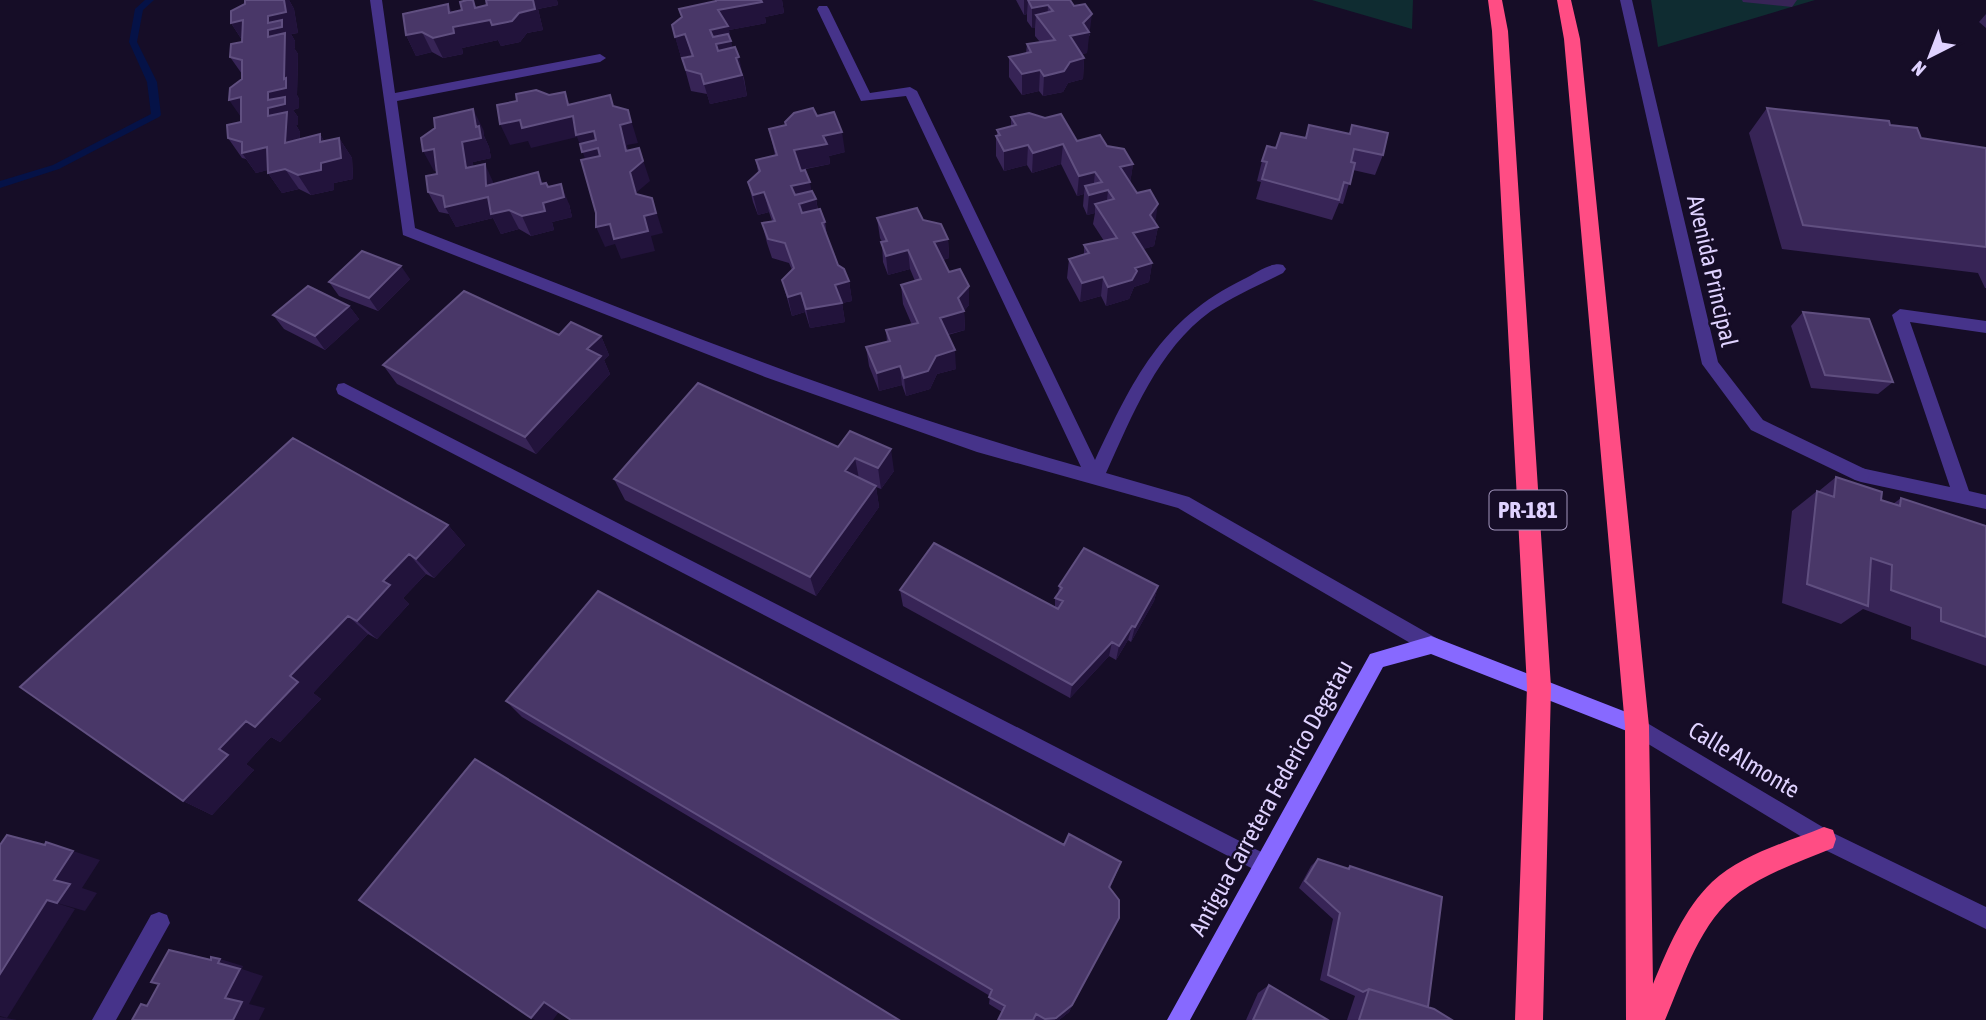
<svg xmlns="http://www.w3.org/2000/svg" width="1986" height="1020" viewBox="0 0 1986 1020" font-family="'Asap Condensed',sans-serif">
	<rect width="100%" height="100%" fill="#160d27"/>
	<path fill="#0f2c31" d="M1312,0H1413L1412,29Z
		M1651,0H1815L1658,47Z"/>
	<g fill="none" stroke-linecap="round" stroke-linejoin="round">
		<path fill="#051247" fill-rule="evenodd" d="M145,0H154L143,10L137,42L157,82L161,115L159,117L59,169L0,188V181L53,165L151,114L147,82L129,42L135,9Z"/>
		<path fill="#46338a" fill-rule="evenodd" d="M1900,309L1986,321V333L1910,322L1969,491L1986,495V509L1861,482L1855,480L1852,475L1855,470L1861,468L1950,487L1892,315Z"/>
		<path fill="#46338a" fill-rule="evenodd" d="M370,0H382L395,93L600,54L606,58L600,62L397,101L415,228C635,313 853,404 1081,467L906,96L861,101L817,9L819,6H827L829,9L870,93L910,87L917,91L1095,460C1133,380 1160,320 1244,279C1255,274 1271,261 1283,265L1286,269L1283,273C1259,285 1234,296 1211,311C1158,349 1132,416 1106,473L1189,497L1438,639L1440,645L1438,651L1431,654L1424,651L1178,508L977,452L765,377L403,235Z
			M1620,0H1632L1718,362L1763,420L1867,470L1870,475L1867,480H1855L1751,430L1702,364Z
			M344,383L1271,857L1275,864L1271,871L1264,875L1257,871L338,394L336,389L338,384Z
			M1637,717L1831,832L1986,907V929L1817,846L1630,733L1627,726L1630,719Z
			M159,912L167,915L170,923L116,1020H92L151,915Z"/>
		<path fill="#8769ff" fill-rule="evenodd" d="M1431,636L1644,719L1647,726L1644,733L1637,735L1431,654L1383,667L1190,1020H1167L1370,654Z"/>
		<path fill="#ff4d84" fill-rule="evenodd" d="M1488,0H1502L1508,31L1551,687L1543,1020H1515L1527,687L1492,31Z
			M1557,0H1571L1580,39L1649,726L1653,984C1668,948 1684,909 1712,882C1742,854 1788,842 1824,827L1833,830L1836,839L1833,848C1802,861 1768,872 1740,892C1700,921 1684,976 1665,1020H1626L1625,726L1564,39Z"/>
	</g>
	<path fill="#372456" d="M245,0H289L294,9L298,33L291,34L295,41V47L294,48L298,54L297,95L299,99V108L293,110L298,117V125H296L300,132V139L320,134L324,141L339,138L352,158L353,179L334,183V190L311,195L299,189L282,193L268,173L267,170L256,173L246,159L242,158L228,138L241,122L242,74L230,57L242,42V40L231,23L245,4Z
		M486,0H557L558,5L538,9L543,30L527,33L520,42L501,46L498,40L462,48L463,54L443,58L432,52L416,56L406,35L452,12L487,5Z
		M715,0H782L784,13L765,17L766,23L729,30L732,48L744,78L747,96L710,104L707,94L691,91L682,58L691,56V55L681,57L672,25L715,1Z
		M1016,0H1070L1090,35L1088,37L1087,53L1081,54L1084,58L1083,79L1068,83L1063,92L1043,96L1039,91L1022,95L1009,77V57L1026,53L1027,44L1040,42L1035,36V28H1032L1027,21V14L1024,15Z
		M1742,0H1797L1792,7L1743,2Z
		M1986,14V28L1979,22Z
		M1767,108L1890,125L1921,138L1986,148V288H1985L1978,273L1782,249L1749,133Z
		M817,116L845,152L829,156L830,164L801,170L816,199L818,210L825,222L827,236L838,265L849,281L852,301L842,303L845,322L810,328L805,312L792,316L782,280L792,270L789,263L772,258L767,243L762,223L772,221L769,212L758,215L753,202L748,182L758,172L756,160L775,155L769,129Z
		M1011,117L1077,141L1107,146L1133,164L1130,183L1158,227L1154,246L1143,249L1152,263L1149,282L1134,287L1129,299L1106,306L1101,296L1080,302L1067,278L1069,259L1084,255V245L1104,241L1093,224L1095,213L1087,215L1083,206L1084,194L1077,196L1061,164L1032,173L1027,165L1004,171L996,156V136H997V130L1011,127Z
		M1352,125L1383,155L1375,175L1353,170L1343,204L1339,203L1332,220L1256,199L1261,182L1257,181L1262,161L1276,148L1305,138L1350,134Z
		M483,129L484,136L489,147L491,158L473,162V166L494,184L546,183L548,187L569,204L572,217L552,222L554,230L531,236L519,229L501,234L493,218L456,227L449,214L439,212L428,192L437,174V171H434Z
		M877,218L923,220L948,239L949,258L943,260L949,272L969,286V305L964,311L965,330L948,335L956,369L937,374L930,389L906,396L902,385L879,391L869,366L866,347L887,342L886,330L912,325L903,304L901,285L915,281L910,269L888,275L883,262L882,242L880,238Z
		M410,279L378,311L339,296L329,282Z
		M349,306L359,319L325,350L284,329L273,315Z
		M1803,312L1893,382L1878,394L1811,388L1791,326Z
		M559,335L601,336L609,355L604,360L610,374L536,454L397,384L383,365Z
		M838,447L894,471L881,489L876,487L879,507L816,596L625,500L614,479Z
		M1836,477L1881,500L1893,504L1901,498L1986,526V666L1911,639V627L1863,609L1841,624L1782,603L1792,511L1817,491H1819Z
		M448,525L465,545L434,578L426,574L403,598L409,604L377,639L368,634L313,693L321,699L280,742L271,737L246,764L254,770L212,815L183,801L20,687Z
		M1059,586H1158L1154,601L1131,642L1128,640L1116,660L1109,656L1070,698L903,606L900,590L1055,607V598L1058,594Z
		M506,701L1116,874L1110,888L1119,918L1069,1012L1059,1020H998L1002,1012L989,1004L990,996L522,717Z
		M1318,859L1346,869L1350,866L1428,1007L1452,1020H1347L1355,996L1320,980L1333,919L1299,888L1311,866Z
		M1269,985L1328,1020H1246L1258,993Z"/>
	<path fill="#22133b" d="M284,0H289L294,9L298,33L291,34L295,41V47L294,48L298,54L297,95L299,99V108L293,110L298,117V125H296L300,132L299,163L268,116V92L284,79L268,37V16Z
		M473,0L482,19L519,13L533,0H557L558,5L538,9L543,30L527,33L520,42L501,46L498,40L462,48L463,54L443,58L433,38L449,13L448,4L458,24L475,8Z
		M761,0H782L784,13L765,17L766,23L729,30L735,61L720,64L710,30L718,10Z
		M1024,0H1038L1048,5L1047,25L1036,15L1035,28H1032V8L1028,0L1027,14L1024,15Z
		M1092,14L1087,53L1069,57L1070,36Z
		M243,20L244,43L231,23Z
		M422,32L432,52L416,56L406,35Z
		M685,34L691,55L681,57L675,37Z
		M739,57L747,96L710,104L704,84L736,58Z
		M1084,58L1083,79L1068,83L1063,92L1043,96L1044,76L1070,62Z
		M1040,70L1039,91L1022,95V74Z
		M565,92L573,112L594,131L606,168L590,172L577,137L531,148L528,141L510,145L500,124L568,105Z
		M241,97L243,120L229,100Z
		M473,109L483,129L484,136L489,147L491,158L473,162L476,188L466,168L462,142L476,127Z
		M628,110L638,143L627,145L633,170L639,148L650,181L637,192L643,214L636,194L620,125Z
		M842,132L845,152L829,156L830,164L798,170L794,150L823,136Z
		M320,134L332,154L339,138L352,158L353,179L334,183V190L311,195L298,175L320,142Z
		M1063,144L1061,164L1032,173L1033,153Z
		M1028,145L1027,165L1004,171V151Z
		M267,147L281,167L256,173L242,153Z
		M434,149L445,169L434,171L423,151Z
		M485,164L494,184L486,186Z
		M1133,164L1130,184L1120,167Z
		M285,169L299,189L282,193L268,173Z
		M538,172L547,192L546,183L554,200L561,184L569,204L572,217L552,222L554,230L531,236L522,216L541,184Z
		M1095,172L1093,192L1085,186L1084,194L1077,196L1079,176Z
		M810,182L813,200L816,199L819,219L803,223L791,186Z
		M1108,190L1106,210L1095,204V213L1087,215L1089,195Z
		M764,192L769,212L758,215L753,195Z
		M488,197L509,210L519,229L501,234L493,218L456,227L445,207Z
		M652,198L663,233L651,236L655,251L621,259L615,244L605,247L596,227L644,216Z
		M1158,204L1155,224L1158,227L1154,246L1130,253L1133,233L1150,215Z
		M948,239L949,258L935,262L934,242Z
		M908,250L910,269L888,275L886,256Z
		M1152,263L1149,282L1134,287L1129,299L1106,306L1108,287L1135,268Z
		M401,266L410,279L378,311L369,298Z
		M1103,277L1101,296L1080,302L1082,283Z
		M849,281L852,301L842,303L845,322L810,328L806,309L835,285Z
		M969,286V305L964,311L965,330L941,336L940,318Z
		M801,293L805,312L792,316L788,297Z
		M349,306L359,319L325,350L315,336Z
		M601,336L609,355L604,360L610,374L536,454L525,437L587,349Z
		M955,350L956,369L937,374L930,389L906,396L904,378L936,356Z
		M900,366L902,385L879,391L877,373Z
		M891,449L894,471L881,489L878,468Z
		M855,458L859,479L845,471Z
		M876,486L879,507L816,596L810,577Z
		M448,525L465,545L434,578L416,559Z
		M409,554L426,574L403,598L409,604L377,639L357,621L383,581Z
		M1158,586L1154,601L1131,642L1135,627Z
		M348,616L368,634L313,693L321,699L280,742L271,737L246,764L254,770L212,815L183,801L219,749Z
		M1132,626L1128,640L1116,660L1119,646Z
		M1112,642L1109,656L1070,698L1072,685Z
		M73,851L100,860L82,888L97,893L85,911L57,903L54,880Z
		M47,900L75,909L7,1018L0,1016V974Z
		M1119,918L1069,1012L1059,1020H1055Z
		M220,959L243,966L242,969L263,976L249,1004L265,1008L259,1020H233L225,998L218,963Z
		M544,1002L561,1009L553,1020H535L531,1018Z
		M0,1017L17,1020H0Z"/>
	<path fill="#493768" stroke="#604f80" stroke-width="2" d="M245,0H284L286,12L268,16V23L282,20V27L268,30V37L285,33L284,79L286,78V88L268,92V100L285,97V104L268,108V116L287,112L285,143L320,134V142L339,138L341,158L321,163V170L298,175L285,169L268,173L267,147L242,153V142L228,138L227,125L241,122V97L229,100L230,88L242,79V60L230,57L231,44L242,42L243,20L231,23V11L245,4Z
		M467,0H473L475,8L487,5L486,0H533L535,9L519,13L512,21L492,25L490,20L453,27L454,33L433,38L422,32L406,35L403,14L448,4L449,13L462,10L460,2Z
		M716,0H761L762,2L718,10L728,26L710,30L713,37L728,34L731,41L716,44L718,51L735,47L739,57L736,58L742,75L704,84L701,74L686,70L682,58L693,56L685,34L675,37L672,25L682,17L679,9L716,1Z
		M1028,0H1070L1074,6L1085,4L1092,14L1083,23L1089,32L1070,36L1084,58L1070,62L1064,71L1044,76L1040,70L1022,74L1009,57L1031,52L1027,44L1055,40L1036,15L1053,11L1048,5L1032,8Z
		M536,90L549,95L565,92L568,105L610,95L613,106L628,110L631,122L620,125L626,151L639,148L643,161L630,172L636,194L652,198L656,213L644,216L648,231L614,239L610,224L596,227V213L581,160L600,156L598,148L582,152L580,144L596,140L594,131L576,135L573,116L522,128L520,120L500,124L497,105L517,101L516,94Z
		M813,108L817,116L834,112L842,132L823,136L827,144L794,150L801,171L805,170L810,182L791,186L795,195L812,191L816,199L799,204L802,213L820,209L825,222L822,223L838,265L844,269L849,281L835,285L842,303L806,309L801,293L788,297L782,280L794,268L785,243L768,239L762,223L775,221L764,192L753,195L748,182L760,171L756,160L777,155L769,129L786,125L785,122L794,113Z
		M1767,108L1889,121L1890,125L1917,128L1921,138L1986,148V247L1803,225Z
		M473,109L476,127L479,126L481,138L462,142L466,168L485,164L486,186L538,172L541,184L546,183L548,187L561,184L564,197L543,203L545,211L522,216L509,210L491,214L488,197L445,207L443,196L428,192L426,176L437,174L434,149L423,151L421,138L435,128L434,118Z
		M1029,113L1045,118L1061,114L1077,141L1100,135L1107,146L1124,149L1133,164L1120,167L1137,193L1150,190L1158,204L1150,215L1158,227L1133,233L1152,263L1135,268L1137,271L1132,280L1108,287L1103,277L1082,283L1069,259L1089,253L1084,245L1117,238L1095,204L1114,199L1108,190L1089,195L1085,186L1102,182L1095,172L1079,176L1063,144L1033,153L1028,145L1004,151L996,136L1000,135L997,130L1016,125L1011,117Z
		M1309,125L1350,134L1352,125L1388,133L1383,155L1354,149L1351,162L1355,163L1350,184L1344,182L1339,200L1262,179L1267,162L1262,161L1267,146L1276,148L1281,133L1306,138Z
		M917,208L923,220L941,224L948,239L934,242L949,272L960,269L969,286L958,298L964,311L940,318L955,350L936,356L928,371L904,378L900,366L877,373L866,347L890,341L886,330L918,323L901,285L921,279L908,250L886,256L881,242L887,241L877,218Z
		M362,251L401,266L369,298L329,282Z
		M308,286L349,306L315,336L273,315Z
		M464,291L559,335L571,322L601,336L587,349L601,356L525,437L383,365Z
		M1803,312L1869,319L1893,382L1825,375Z
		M698,383L838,447L850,431L891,449L878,468L855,458L845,471L876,486L810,577L614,479Z
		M293,438L448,525L416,559L409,554L383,581L390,585L357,621L348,616L290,676L298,682L255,727L246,721L219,749L228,755L183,801L20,687Z
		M1836,477L1882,492L1881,500L1900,506L1901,498L1986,526V637L1941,621V608L1891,590L1892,565L1871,558L1868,606L1807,584L1817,491L1834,497Z
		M934,543L1058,609L1063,601L1055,598L1062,588L1059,586L1084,548L1158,586L1135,627L1132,626L1119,646L1112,642L1072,685L900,590Z
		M598,591L1064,845L1069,834L1121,862L1109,887L1119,900V918L1072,1005L1056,1018L1045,1019L1036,1014L1033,1020H998L1005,1006L989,997L992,990L506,701Z
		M475,759L899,1020H571L544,1002L531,1018L359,900Z
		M7,835L45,845L46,842L73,851L54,880L70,884L57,903L47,900L0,974V845Z
		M1318,859L1349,869L1350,866L1442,897L1428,1007L1369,989L1363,992L1328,975L1340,913L1305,881Z
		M169,950L211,960V957L220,959L218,963L240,969L225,998L242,1002L233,1020H132L141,1004L147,1006L159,984L151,982Z
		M1269,985L1328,1020H1253Z
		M1369,989L1434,1009L1452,1020H1359Z"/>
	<g text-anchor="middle" stroke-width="5" stroke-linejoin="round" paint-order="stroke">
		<rect fill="#160d27" stroke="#a397be" stroke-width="2" x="1489.5" y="490.5" width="77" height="39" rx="5"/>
		<g font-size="23" font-weight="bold" fill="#dfd2ff">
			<text x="1528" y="518">PR-181</text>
		</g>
		<g font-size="24" fill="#dfd2ff" stroke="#160d27">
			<text transform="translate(1712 271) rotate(77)" y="8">Avenida Principal</text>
			<text transform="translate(1744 760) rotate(31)" y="8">Calle Almonte</text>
			<text transform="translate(1271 798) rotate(-61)" y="8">Antigua Carretera Federico Degetau</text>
		</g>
	</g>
	<g transform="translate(1930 56) rotate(222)" stroke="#160d27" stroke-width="5" paint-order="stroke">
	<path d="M0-5L12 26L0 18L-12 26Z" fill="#dfd2ff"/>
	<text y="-10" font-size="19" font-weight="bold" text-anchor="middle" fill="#dfd2ff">N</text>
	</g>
</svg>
